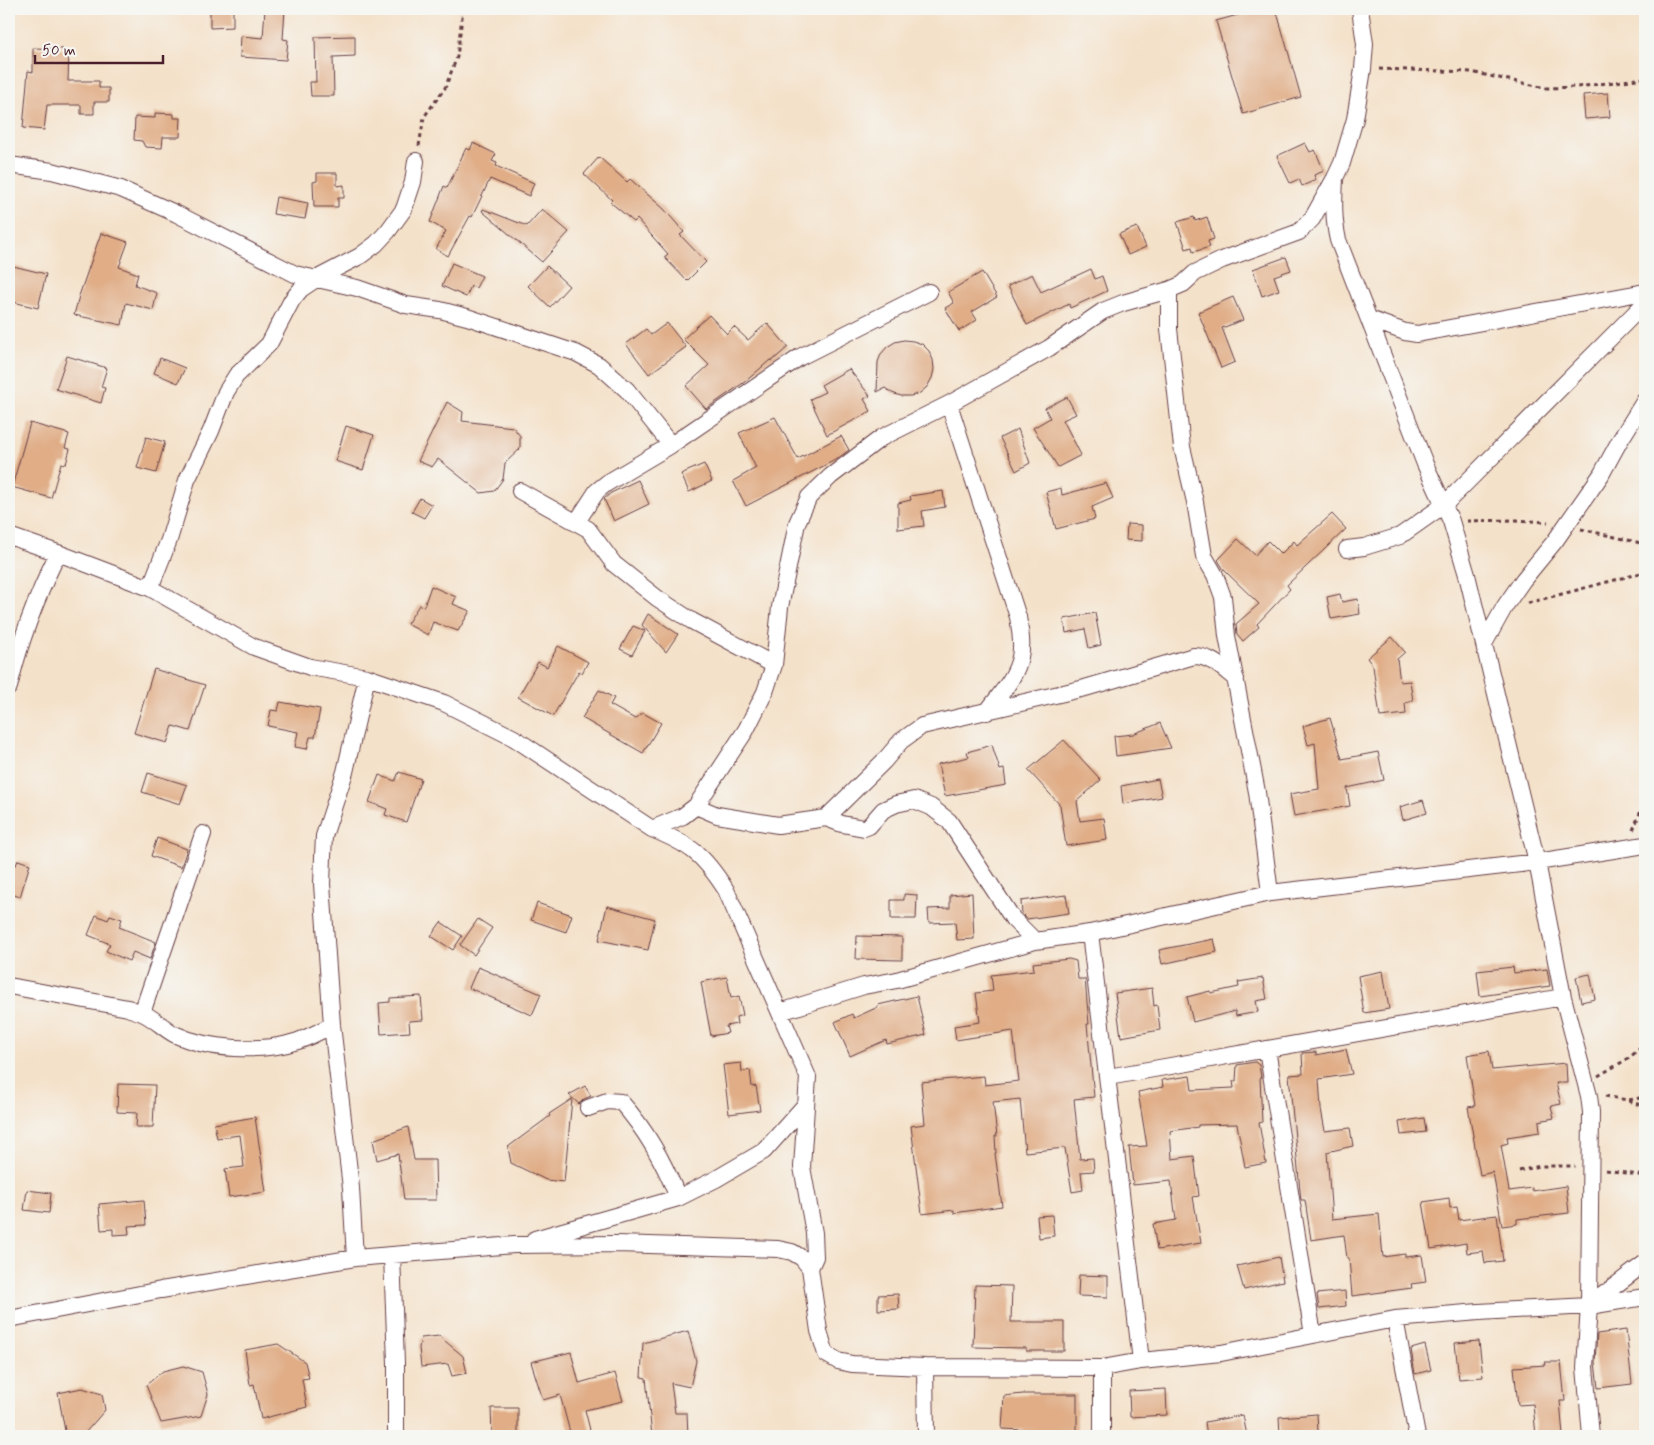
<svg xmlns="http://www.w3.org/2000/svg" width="1654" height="1445" viewBox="0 0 1654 1445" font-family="Mynerve,sans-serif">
	<rect width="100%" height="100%" fill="#f6f6f2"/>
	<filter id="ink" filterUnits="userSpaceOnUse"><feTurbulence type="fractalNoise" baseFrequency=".02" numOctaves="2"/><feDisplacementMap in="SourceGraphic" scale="10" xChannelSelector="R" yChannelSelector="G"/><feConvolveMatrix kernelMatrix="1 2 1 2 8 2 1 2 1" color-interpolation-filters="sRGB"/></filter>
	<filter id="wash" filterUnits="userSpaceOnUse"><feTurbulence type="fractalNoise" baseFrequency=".0096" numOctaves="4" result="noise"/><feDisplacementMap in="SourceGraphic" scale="20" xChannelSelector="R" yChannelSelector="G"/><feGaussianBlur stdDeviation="1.12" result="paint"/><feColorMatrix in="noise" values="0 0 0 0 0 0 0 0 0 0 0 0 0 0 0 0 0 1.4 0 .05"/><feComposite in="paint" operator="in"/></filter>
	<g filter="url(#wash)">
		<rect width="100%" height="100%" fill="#f4e1c9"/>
		<g id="blocks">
			<path fill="#e0ad87" d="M210,9H233V27L210,28Z
				M265,9H285L283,39L288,40L286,60L240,57L241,36L263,38Z
				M1259,9H1276L1301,97L1243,114L1216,21Z
				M355,36V56L333,57L334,96H311L310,82H316L315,37Z
				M33,48L63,49V52H69L68,81H99V88H109V102H94V114H81V105H47L44,130L23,128L28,71L33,72Z
				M1608,93L1610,117L1585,119L1583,95Z
				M155,113L174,114V118H181L180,137H163L162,148L145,147L142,141L134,140L135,117L155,118Z
				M473,143L496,154L492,161L497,163L496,166L534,183L529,196L490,179L472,217L470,216L448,256L436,249L446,231L430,222L444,186L447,188L466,148L470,150Z
				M1305,143L1310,152L1315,150L1324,171L1314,175L1316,180L1302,186L1299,179L1290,183L1277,156Z
				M599,157L627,182L630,179L664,209L684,232L680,235L706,262L687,281L664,257L668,254L637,219L634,222L610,202L612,200L584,174Z
				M317,173H337V186L344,185V198H338V207H314L313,182L317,181Z
				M276,197L308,203L305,219L273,214Z
				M483,209L527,226L542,209L569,232L542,262L482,211Z
				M1194,217L1195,221L1207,217L1214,239L1208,241L1210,247L1193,252L1192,247L1186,249L1177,222Z
				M1137,227L1146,247L1128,255L1119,234Z
				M101,233L128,242L119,267L138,274L135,285L157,293L153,310L126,303L122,325L74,315L79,296Z
				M1286,257L1291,270L1274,276L1279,290L1262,296L1253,269Z
				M452,263L482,276L476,288L471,286L466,297L442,286Z
				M9,265L46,274L38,308L9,301Z
				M547,266L569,286L550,307L528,286Z
				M1091,269L1095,279L1102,276L1107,291L1070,308L1069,304L1027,325L1008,286L1032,274L1041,292Z
				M982,272L997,297L972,312L977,320L959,331L945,308L954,303L948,292Z
				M1233,297L1243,320L1222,328L1235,362L1221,368L1198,312Z
				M709,315L727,334L734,327L748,340L767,323L788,347L772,361L770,360L746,381L706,409L686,386L709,365L683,339Z
				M667,323L686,347L649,374L626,344L646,329L651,335Z
				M904,340L913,341L922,344L929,351L933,360L934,369L932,378L927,387L920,393L911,396H901L892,393L885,388L877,392L878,362L881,354L887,347L895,342Z
				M67,356L107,368L101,387L105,388L101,403L56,389Z
				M160,358L185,368L178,383L154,373Z
				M849,369L870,396L864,399L871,411L827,435L810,399L825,392L821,385Z
				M1067,397L1076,414L1063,420L1081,455L1058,467L1033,428L1050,418L1045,408Z
				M447,402L463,412L462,421L513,427L520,436V449L505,463L503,479L494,491L481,493L438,459L432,467L418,461Z
				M775,417L798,459L841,436L849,450L837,459L746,506L733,481L756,468L739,433Z
				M30,423L69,434L65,448L70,449L66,464L61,463L51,498L12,487Z
				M346,426L374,435L363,470L335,461Z
				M1018,429L1030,463L1016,471L1000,438Z
				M146,437L165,442L156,473L137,468Z
				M704,464L712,481L689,492L681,474Z
				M638,480L649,504L614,521L604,499L611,493Z
				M1106,483L1113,498L1092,507L1095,519L1056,529L1046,492L1061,488L1062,495Z
				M943,491L945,507L922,511L924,526L898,529V503L911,500L910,496Z
				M420,498L432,505L424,518L412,512Z
				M1332,514L1346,529L1287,585L1290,589L1257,624L1259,627L1243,641L1237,634L1236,624L1259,604L1224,570L1218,560L1238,539L1255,555L1268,541L1281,554L1294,541L1297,545Z
				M1127,524L1142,525V541L1126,540Z
				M431,586L456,597L453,604L470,611L458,631L433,622L428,635L407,624L419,605L424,606Z
				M1340,594L1342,602L1358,599L1360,614L1331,619L1327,597Z
				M1095,613L1101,645L1089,648L1085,629L1066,633L1064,619Z
				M648,614L678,634L666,652L642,625Z
				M633,626L645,631L632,655L620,649Z
				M1392,637L1405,652L1397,659L1400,682L1410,681L1413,701L1405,703L1406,714L1380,717L1373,666L1367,658Z
				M558,646L588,662L582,673L579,671L553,716L518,697L538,662L547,667Z
				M154,669L205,685L190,731L173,726L167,743L134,733Z
				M599,690L614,698L610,705L635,719L643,713L661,723L643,753L582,718Z
				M280,702L320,709L315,737H310L307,749L295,747L298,732L268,726L271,710L278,711Z
				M1330,718L1342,759L1378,752L1384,780L1347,788L1350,806L1294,816L1290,794L1319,789L1315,743L1308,745L1303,726Z
				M1160,723L1171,748L1116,756L1114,736L1133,734Z
				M1064,740L1101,780L1077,801L1080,821L1104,818L1107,840L1066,846L1060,805L1028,770Z
				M992,745L1000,770L1004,769L1006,785L945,796L938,764L969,757L967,752Z
				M399,772L421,779L406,822L385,815L387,809L369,802L379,775L395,781Z
				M148,773L187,785L180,804L142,792Z
				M1158,779L1162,797L1123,804L1121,786Z
				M1423,800L1427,813L1403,820L1400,807Z
				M157,838L187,849L181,867L151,856Z
				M18,860L30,864L20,897L9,893V863L16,865Z
				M972,893L974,939L957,940L955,922L929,923L928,909L950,908V895Z
				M904,894L917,895L916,919H891V900H904Z
				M1066,895L1069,913L1027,919L1022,914L1021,901Z
				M537,903L572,915L566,932L531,920Z
				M607,906L655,919L648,950L599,940Z
				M96,915L108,920L110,915L122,919L119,927L156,942L150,959L133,952L129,961L106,951L110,944L88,935Z
				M478,919L492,928L474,955L460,945Z
				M441,922L462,936L453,950L431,936Z
				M857,936L902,937V960L856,959Z
				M1214,939L1217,952L1162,964L1159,950Z
				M1069,959L1076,961L1078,979H1085L1089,1024H1087L1094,1097L1074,1099L1080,1159L1093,1158L1094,1171L1081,1172L1083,1190L1072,1192L1065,1148L1025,1152L1020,1099L993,1102L997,1136H995L996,1153H995L1002,1206L954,1213V1210L922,1214L911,1126L925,1124L921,1082L984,1076L985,1085L1019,1081L1013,1031L956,1040L954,1026L980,1022L976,993L993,991L991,975L1034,970L1033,963Z
				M478,967L541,994L532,1015L469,988Z
				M1513,967L1514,973L1547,969L1550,986L1480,996L1477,971Z
				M1383,971L1389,1009L1364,1013L1358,976Z
				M1590,974L1595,999L1581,1002L1576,977Z
				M727,977L731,998L739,996L743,1015L736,1017L737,1024L726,1026L728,1033L711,1036L701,982Z
				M1263,978L1267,999L1256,1001L1258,1012L1236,1016L1235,1011L1193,1022L1187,997L1210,991L1211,993L1239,987L1238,982Z
				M1152,988L1154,1006L1157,1005L1160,1030L1121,1037L1115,993Z
				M421,996L423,1020L409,1021L410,1032L381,1034L379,1003L390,1002V998Z
				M917,996L926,1035L887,1044L886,1040L850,1056L835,1022L852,1014L854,1018L878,1007V1005Z
				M1346,1049L1352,1074L1319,1079L1321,1109L1325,1131L1350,1128L1353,1146L1327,1152L1332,1219L1379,1214L1383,1257L1405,1254V1257L1422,1255L1426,1282L1411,1284L1412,1288L1352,1296L1349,1258H1347L1344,1235L1311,1240L1305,1200H1301L1300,1190L1289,1075L1303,1074L1302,1053L1316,1052V1055Z
				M1489,1051L1492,1070L1566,1063L1567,1083H1556L1561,1104L1551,1106L1554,1118L1539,1121L1540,1132L1507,1137L1508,1143L1501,1145L1509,1191L1532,1188V1191L1566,1186L1569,1213L1517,1219V1224L1502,1226L1493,1172L1480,1175L1468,1107L1475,1106L1467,1055Z
				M1255,1062L1259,1065L1261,1077H1260L1262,1122L1259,1123L1266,1163L1245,1167L1237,1124L1198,1125V1127L1170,1131L1172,1159L1194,1156L1199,1196L1193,1197L1201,1243L1157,1250L1153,1224L1176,1220L1171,1181L1133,1185L1129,1147L1147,1146L1138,1092L1163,1087L1162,1080L1190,1076L1192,1090L1234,1088L1233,1081H1236L1237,1065Z
				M741,1063L742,1072L750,1070L752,1087L756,1086L760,1110L729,1114L723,1065Z
				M118,1084L155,1085L153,1127H136L137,1113L117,1112Z
				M585,1086L591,1096L584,1099L579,1104L569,1095Z
				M572,1099L564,1182L546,1180L511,1163L508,1147L550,1116L549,1114Z
				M255,1117L266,1192L229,1197L225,1169L244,1167L240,1135L217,1138L214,1124Z
				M1424,1118L1426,1132L1401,1135L1399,1122Z
				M408,1127L414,1160H435L436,1200H404L398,1154L377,1160L373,1140Z
				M27,1190L51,1193L49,1213L24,1210Z
				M1449,1198L1450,1208L1457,1207L1459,1220L1497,1215L1503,1261L1485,1263L1483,1251L1467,1253L1466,1243L1431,1249L1423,1202Z
				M144,1200L146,1225L128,1226L129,1234L113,1235V1229L101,1230L99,1204Z
				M1052,1215L1054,1236L1039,1238L1037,1216Z
				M1279,1257L1283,1281L1244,1290L1237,1266Z
				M1079,1275L1108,1276V1297L1078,1296Z
				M975,1285L1012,1286L1011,1322H1064V1351H1026V1348L973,1347Z
				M1345,1291L1346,1306L1319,1309L1317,1294Z
				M898,1294L899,1309L878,1310V1295Z
				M1626,1330L1632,1384L1598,1388L1595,1362L1597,1334Z
				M688,1331L696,1361L690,1387L671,1383L675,1413H687L688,1436H652L646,1378L641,1377L643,1343Z
				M439,1336L463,1356L467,1373L452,1376L448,1364L421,1367L419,1348L421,1338Z
				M1479,1341L1483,1377L1459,1379L1455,1343Z
				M278,1344L305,1362L309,1378L302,1379L307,1407L261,1419L254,1384L250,1385L245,1350Z
				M1425,1345L1431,1370L1415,1374L1411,1349Z
				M571,1352L579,1383L615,1373L623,1401L585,1410L590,1430L571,1436L560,1395L543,1400L531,1362Z
				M1545,1362H1561L1565,1401H1560L1563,1436H1536L1533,1404L1518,1405L1514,1367L1546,1365Z
				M183,1366L202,1372L208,1394L201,1416L161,1423L146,1385L163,1371Z
				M82,1388L102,1394L105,1410L84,1434L66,1436L58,1393Z
				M1166,1389L1167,1415L1130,1417L1129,1391Z
				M1023,1394H1077V1436H1024V1430L1002,1429L1004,1396Z
				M491,1408H518V1436H492Z
				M1317,1414L1318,1431L1280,1435L1279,1417Z
				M1243,1415L1247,1436H1207L1205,1422Z"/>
		</g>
	</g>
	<g filter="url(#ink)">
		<use href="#blocks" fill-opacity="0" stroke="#643c43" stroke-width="1"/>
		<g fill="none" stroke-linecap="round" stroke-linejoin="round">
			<defs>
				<path id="minor" d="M9,165L52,171L121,189L177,214L295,274L357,288L406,305L440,310L467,317L576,353L599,365L627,390L671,445
					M1335,178C1334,200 1333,219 1338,240L1425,464L1451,521L1467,575L1537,862L1563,997L1589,1096L1591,1112L1589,1306L1585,1367L1591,1436
					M1169,290V329L1182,447L1195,502L1204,556L1215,575L1223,597L1227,636L1257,792L1270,893
					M1369,319L1405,332L1417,334L1645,292
					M949,404L1018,617C1020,630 1023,644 1020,657C1016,678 999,695 987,712
					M520,491L588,529L614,564L657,598L692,621L774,665
					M576,523L597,491L607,483L671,445L800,357L929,292
					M9,536L58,553L150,588L254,647L310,667L367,677L444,703L514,738L652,829C691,845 703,854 726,890L808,1077L802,1167L814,1233L815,1257L810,1268
					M1347,549L1364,547L1400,536L1444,505L1645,303
					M150,588L169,540L187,480L211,431L226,392L236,376L269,344L292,300L301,289L316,279L360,256L376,244L388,231L404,209L413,182L416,161
					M1485,642L1505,606L1523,580L1555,541L1601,475L1619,442L1645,400
					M9,687C20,640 37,596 58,553
					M696,806L717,815L778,825L826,818L842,824L864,828L869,826L883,810L896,804L914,800L931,807L949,821L1013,919L1035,941
					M826,818L884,761L901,741L922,726L1085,688L1194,656C1211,656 1223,669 1236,679
					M652,829L683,816L696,806L746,730L765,692L774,665L780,607L797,523L809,497L831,476L881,438L949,404L1049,348L1103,311L1123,303L1169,290L1183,284L1195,273L1222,260L1299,232L1312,219L1335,178L1342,163L1355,119L1363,69L1365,44L1360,9
					M1090,933L1141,1361
					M9,986L128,1008C132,1010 138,1011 142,1013C154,1018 163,1028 174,1034C208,1050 262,1053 298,1041C309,1037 321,1031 332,1025
					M780,1012L864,986L897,980L1035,941L1090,933L1270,893L1537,862L1645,845
					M142,1013L203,834
					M1267,1049L1313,1335
					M1108,1077L1563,997
					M588,1108L607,1101L621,1102C646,1130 665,1164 678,1198
					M535,1239L678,1198L716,1179L764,1151L806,1104
					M392,1255L396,1363V1436
					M355,1258L351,1188L332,1025L322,884L323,857L324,836L345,772L367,677
					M1591,1304L1645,1263
					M9,1319L161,1290L355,1258L392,1255L514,1245L617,1244L778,1249L792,1252L802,1258L810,1268L819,1331L826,1354L838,1361L852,1364L925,1367L1102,1368L1141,1361L1221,1353L1395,1319L1479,1312L1589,1306L1645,1297
					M1395,1319L1417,1436
					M925,1367L926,1436
					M1102,1368V1436"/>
			</defs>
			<use href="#minor" stroke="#643c43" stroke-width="18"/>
			<path stroke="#643c43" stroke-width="3" stroke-dasharray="4 4" stroke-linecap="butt" d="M1379,69L1471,72L1546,88L1577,87L1645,78
				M419,146L424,117L445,88L457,57L463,9
				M1467,521L1517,520L1548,522
				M1581,529L1645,544
				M1528,603L1645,572
				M1633,830L1645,801
				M1598,1076L1629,1058L1645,1044
				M1605,1096L1627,1100L1645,1107
				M1629,1100L1645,1097
				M1606,1170L1645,1176
				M1519,1171L1540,1166H1575"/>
			<use href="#minor" stroke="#fff" stroke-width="16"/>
		</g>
	</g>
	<rect width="1654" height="1445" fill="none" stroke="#f6f6f2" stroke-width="30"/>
	<path d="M35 55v8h128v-8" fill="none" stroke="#4a1f2b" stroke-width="2.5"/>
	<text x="42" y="55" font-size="15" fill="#4a1f2b" stroke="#f6f6f2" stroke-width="4" paint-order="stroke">50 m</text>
</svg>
